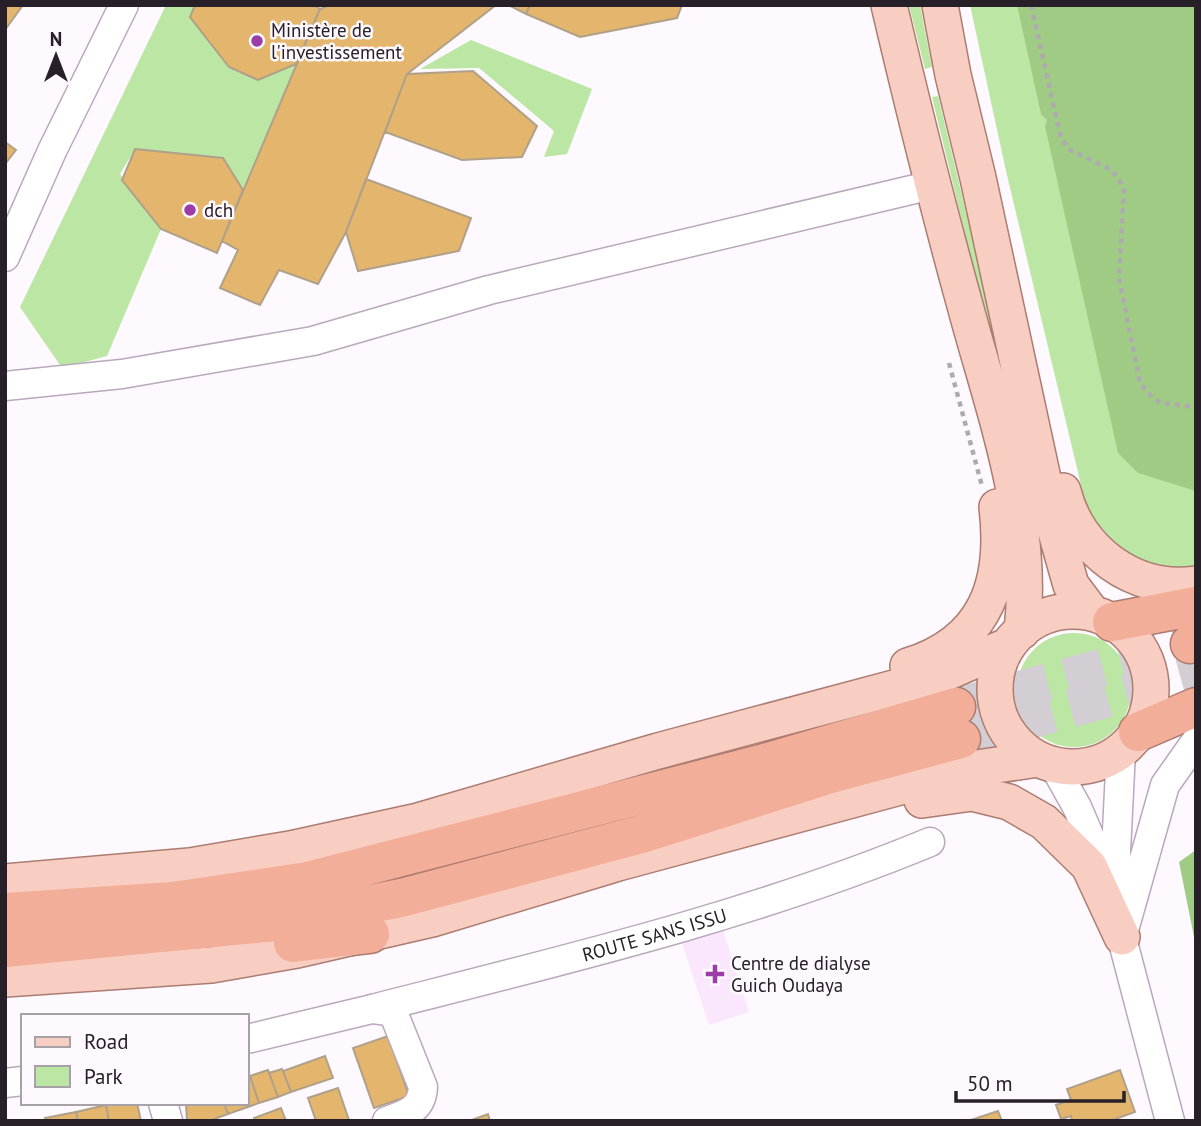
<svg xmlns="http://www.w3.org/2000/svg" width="1201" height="1126" viewBox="0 0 1201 1126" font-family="'PT Sans',sans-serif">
	<rect width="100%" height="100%" fill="#fdf9fe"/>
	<path fill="#fae6fd" d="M721,924L749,1012L709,1025L680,937Z"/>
	<path fill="#bce6a4" d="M166,5H195L258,80L300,63L243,190L223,158L135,149L120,174L161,229L107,356L62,368L20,307Z
		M909,5H920L932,67L925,69Z
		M970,5H1024L1196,412V567C1143,569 1116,551 1087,510L1006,171Z
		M471,40L592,89L567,154L544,157L554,131L479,68L420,69Z
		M938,96L1050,560L1044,561L932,97Z
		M1017 690a57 57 0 1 1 114 0a57 57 0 1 1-114 0Z"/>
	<path fill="#9fcb85" d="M1017,5H1196V491L1138,473L1118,453L1045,126L1047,120L1041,114Z
		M1196,850V947L1179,862Z"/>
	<path fill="#e4b56c" stroke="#afa08a" stroke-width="2" d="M5,5H23L5,30Z
		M5,5H23L5,30Z
		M195,5H313L320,9L296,64L258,80L229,67L190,17Z
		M330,5H496L407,74L346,232L318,284L279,270L260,305L220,288L238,250L222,241L320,9Z
		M508,5H530L526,14Z
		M530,5H682L677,18L580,37L526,14Z
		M473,71L537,126L522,157L462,160L385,132L407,74Z
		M5,142L16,150L5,164Z
		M5,142L16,150L5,164Z
		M135,149L223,158L243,190L217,253L161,229L122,180Z
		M366,179L471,218L459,251L358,271L346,232Z
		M388,1036L409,1096L374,1108L353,1048Z
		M325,1056L333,1078L291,1092L283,1071Z
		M282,1069L291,1092L278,1097L269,1073Z
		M268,1070L278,1097L259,1103L250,1076Z
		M1120,1070L1135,1112L1110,1121H1072L1071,1116L1061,1119L1056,1105L1071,1100L1067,1089Z
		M250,1076L259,1103L228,1114L224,1103H247V1077Z
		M338,1088L349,1120L316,1121L308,1098Z
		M116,1103H137L141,1121H109L106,1105Z
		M186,1103H224L228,1114L209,1121H187Z
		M106,1105L109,1121H78L76,1112Z
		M281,1108L286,1121H255L254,1118Z
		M998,1111L1002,1121H971V1120Z
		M76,1112L78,1121H46L45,1118Z
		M488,1114L490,1121H469Z"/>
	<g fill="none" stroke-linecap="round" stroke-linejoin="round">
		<path stroke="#d2ced3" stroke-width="38" stroke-dasharray="38 19" stroke-linecap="butt" d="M956,707L1190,644
			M961,739L1196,674"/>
		<defs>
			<g id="minor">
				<path d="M5,257L52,151L124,5"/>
				<path d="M5,386L122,374L313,341L489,290L932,185"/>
				<path d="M1053,764L1077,807L1104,870L1170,1121"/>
				<path d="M1118,885L1116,851L1121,751"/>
				<path d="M1122,937L1165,785L1196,741"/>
				<path id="s1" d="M372,1009C560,961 751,916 930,842"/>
				<path d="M247,1039L372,1009L393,1012L423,1087C422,1110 406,1114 387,1121"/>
				<path d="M5,1083L23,1081"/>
				<path d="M163,1103L168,1121"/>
			</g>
			<path id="major" d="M889,5C913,107 938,208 966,309C994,413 1035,521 1022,631
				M940,5L953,75L978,178L1050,511L1071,585L1092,613
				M1063,491C1077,550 1134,593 1196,584
				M995 689a78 78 0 1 1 156 0a78 78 0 1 1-156 0Z
				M908,666C986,642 1006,583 997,507
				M922,800L972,793L1009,802L1044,822L1089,866L1122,937
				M5,882L190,866L290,849L418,821L658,751L939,676L1007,646
				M5,979L211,965L297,950L432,919L618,863L963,770L1038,759"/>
			<path id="highway" d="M1112,622L1196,606
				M1190,644L1196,642
				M1138,732L1196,707
				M5,912L173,901L308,881L761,764L956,707
				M293,943L370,934
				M5,948L286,921L405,897L642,834L831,774L961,739"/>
		</defs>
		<use href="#minor" stroke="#baa8bc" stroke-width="31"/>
		<use href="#major" stroke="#ac7c71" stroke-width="38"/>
		<use href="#highway" stroke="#ac7c71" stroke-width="41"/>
		<path stroke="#afaab0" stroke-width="4.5" stroke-dasharray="5 5" stroke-linecap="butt" d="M1031,5L1061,138L1070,150L1112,170L1124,188L1119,278L1140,383L1153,398L1161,403L1196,407
			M949,363L982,486"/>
		<use href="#minor" stroke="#fff" stroke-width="28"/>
		<use href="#major" stroke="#f8cec2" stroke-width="35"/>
		<use href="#highway" stroke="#f3ae99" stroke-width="38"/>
	</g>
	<g fill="#9a3da7" stroke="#fdf9fe" stroke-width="2.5">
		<circle cx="257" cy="41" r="7"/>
		<circle cx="190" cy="210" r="7"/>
		<path d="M711.5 963.5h7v7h7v7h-7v7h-7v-7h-7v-7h7z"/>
	</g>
	<g text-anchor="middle" stroke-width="5" stroke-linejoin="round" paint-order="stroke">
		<g font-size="19" fill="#272028" stroke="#fdf9fe" text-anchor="start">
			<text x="271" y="37">Ministère de<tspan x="271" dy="22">l'investissement</tspan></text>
			<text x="204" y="217">dch</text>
			<text x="731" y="970">Centre de dialyse<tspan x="731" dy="22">Guich Oudaya</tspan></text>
		</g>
		<g font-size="19" fill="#272028" stroke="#fdf9fe">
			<text dy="7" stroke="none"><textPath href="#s1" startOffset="292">ROUTE SANS ISSU</textPath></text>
		</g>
	</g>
	<rect width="1201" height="1126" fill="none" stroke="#272028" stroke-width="14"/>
	<rect x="21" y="1014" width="228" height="91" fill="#fdf9fe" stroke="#a7a2a8" stroke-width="2"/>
	<rect x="35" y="1037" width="35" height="10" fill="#f8cec2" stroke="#a7a2a8" stroke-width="2"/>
	<text x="84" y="1049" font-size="21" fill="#272028">Road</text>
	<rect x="35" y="1066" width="35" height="21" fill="#bce6a4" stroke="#a7a2a8" stroke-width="2"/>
	<text x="84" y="1084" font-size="21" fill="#272028">Park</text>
	<g transform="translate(56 56)" stroke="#fdf9fe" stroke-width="5" paint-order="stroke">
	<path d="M0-5L12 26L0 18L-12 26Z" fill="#272028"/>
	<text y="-10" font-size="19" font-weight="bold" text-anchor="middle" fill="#272028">N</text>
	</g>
	<path d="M956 1091v10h168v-10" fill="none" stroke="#272028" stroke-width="3.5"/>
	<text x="967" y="1091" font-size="21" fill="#272028" stroke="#fdf9fe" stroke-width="5" paint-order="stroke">50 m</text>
</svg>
